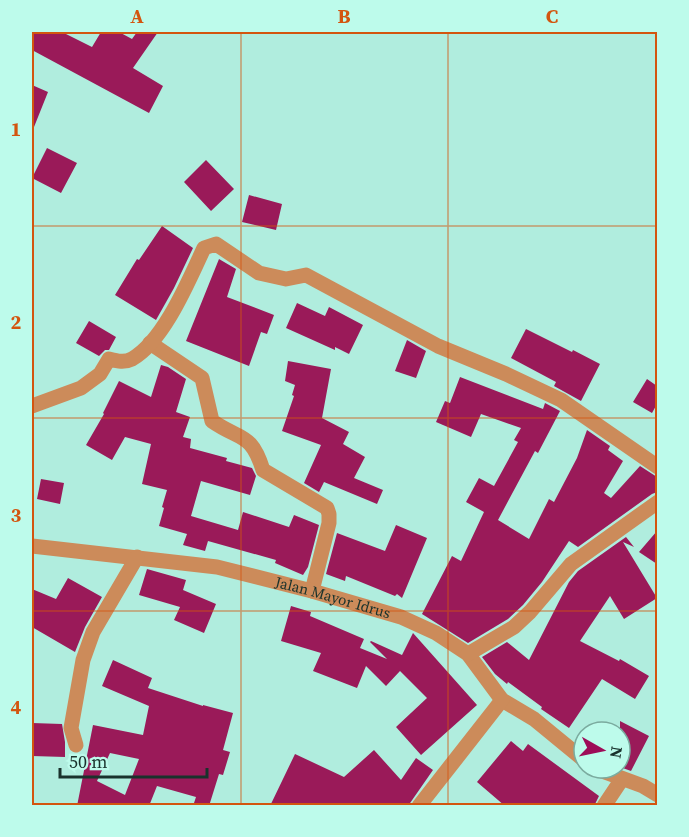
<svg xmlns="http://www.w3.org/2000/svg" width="689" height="837" viewBox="0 0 689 837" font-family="'Source Serif 4',serif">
	<rect width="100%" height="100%" fill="#b0edde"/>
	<path fill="#9a1a59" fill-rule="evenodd" d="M32,32H62L92,47L101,32H119L132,39L137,32H158L133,68L163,86L149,113L32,50Z
		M32,85L48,92L32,132Z
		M47,148L77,163L61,193L32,178Z
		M206,160L234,189L211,211L184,182Z
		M249,195L282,204L276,230L242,222Z
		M162,226L193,248L174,288L156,320L115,295L137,259L139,260Z
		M219,259L236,269L227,297L274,315L267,334L261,332L249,366L186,341Z
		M297,303L325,316L329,307L363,325L349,354L335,347V350L286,328Z
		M89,321L116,337L109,350H105L99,356L76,343Z
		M526,329L572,352L573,350L600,364L581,401L554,386L556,382L511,358Z
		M407,340L426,351L416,378L395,371Z
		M288,361L331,369L322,418L349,432L343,444L365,457L354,478L383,490L377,504L324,482L319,492L304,483L321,445L282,431L294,396L292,395L295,385L285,381Z
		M161,365L168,367L186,379L176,412L190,417L183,437L191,439L190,448L227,458L226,461L252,468L256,476L250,495L201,481L191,516L238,530L243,512L289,527L294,515L319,525L308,567L303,575L275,563L276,560L208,541L205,551L183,545L187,534L159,526L164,508L162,507L167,490L142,484L151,444L125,437L112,460L86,445L104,414L103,413L119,381L151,397Z
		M460,377L543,409L545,403L560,411L538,453L535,451L498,520L529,539L549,499L554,502L577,458L587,430L610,446L608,450L623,461L604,493L611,498L640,466L657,477V492L652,494L578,547L569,541L542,582L523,605L508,619L468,643L422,614L452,556L461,561L484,512L466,502L479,478L494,486L518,442L514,440L521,428L481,414L471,437L436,422L445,401L450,403Z
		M647,379L657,386V404L652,413L633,402Z
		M41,479L64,483L60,504L37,499Z
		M396,525L427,538L402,598L397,594L395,596L346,576L345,581L326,574L337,533L385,551Z
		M657,531V564L639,552Z
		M626,537L634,547L623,542L657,598L624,619L610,596L580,641L619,661L620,659L649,676L635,699L602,679L569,728L541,709L542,707L508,682L507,684L495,674L482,657L507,642L529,660L569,582L578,571Z
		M147,569L186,580L183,590L216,604L204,633L174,620L180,607L139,595Z
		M68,578L102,597L85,627L75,652L32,627V589L56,599Z
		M291,606L311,612L310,616L364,639L360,648L387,659L370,642L371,641L402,655L413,633L477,705L421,755L396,727L427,698L400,671L386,686L366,666L357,688L313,671L321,653L281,641Z
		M113,660L152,678L148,688L203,706V705L233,713L223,750L230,752L223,775L219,774L209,806H193L196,797L157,786L149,806H77L93,725L143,735L149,706L102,686ZM110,753L139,759L125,795L97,781Z
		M620,721L649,736L631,771L620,767Z
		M32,723L62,724L65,742V757L32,756Z
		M511,741L523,751L528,744L599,796L594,806H505L477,782Z
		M374,750L401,780L416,758L433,770L408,806H270L295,754L344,777Z"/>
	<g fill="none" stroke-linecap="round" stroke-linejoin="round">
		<g stroke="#cc8b5a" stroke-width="15">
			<path d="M150,343L202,378L212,421C241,441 251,432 263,470L327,508L329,514V523L312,591"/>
			<path d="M32,406L81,388L100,374L109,359C117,361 124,363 132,359C164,341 189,280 204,248L216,244L259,273L286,279L306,275L438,346L506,374L561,400L658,467"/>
			<path id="s1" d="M32,546L217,567L312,591L401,617L436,633L468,654L502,700L534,719L584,760"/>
			<path d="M468,654L514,627L530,612L571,564L658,502"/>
			<path d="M76,745L71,728L83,660L93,632L137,557"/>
			<path d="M594,768L643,786L658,795"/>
			<path d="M419,806L502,700"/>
			<path d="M604,806L622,779"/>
		</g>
	</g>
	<path fill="none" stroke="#d3550f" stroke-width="1.5" stroke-opacity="0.55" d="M241,32V806M448,32V806M32,226H658M32,418H658M32,611H658"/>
	<g text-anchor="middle" stroke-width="6" stroke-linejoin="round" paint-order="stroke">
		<g font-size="15" fill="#19322c" stroke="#bdfbeb">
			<text dy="5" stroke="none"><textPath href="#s1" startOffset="306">Jalan Mayor Idrus</textPath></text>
		</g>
	</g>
	<rect width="689" height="837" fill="none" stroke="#bdfbeb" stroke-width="66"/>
	<g transform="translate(602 750) rotate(99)"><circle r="28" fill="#bdfbeb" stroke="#7bab9f" stroke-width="1.5"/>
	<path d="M0-4.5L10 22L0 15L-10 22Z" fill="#9d0c58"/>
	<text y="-9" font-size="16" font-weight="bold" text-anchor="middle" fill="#19322c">N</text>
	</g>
	<path d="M60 768v9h147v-9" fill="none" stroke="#19322c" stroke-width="3"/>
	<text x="69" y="768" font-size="18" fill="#19322c" stroke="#bdfbeb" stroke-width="4.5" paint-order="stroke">50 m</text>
	<rect x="33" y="33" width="623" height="771" fill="none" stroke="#d3550f" stroke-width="2"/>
	<g font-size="20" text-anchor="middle" font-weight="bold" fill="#d3550f">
		<text x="137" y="23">A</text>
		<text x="344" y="23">B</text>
		<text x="552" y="23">C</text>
		<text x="16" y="136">1</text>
		<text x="16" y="329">2</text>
		<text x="16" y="522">3</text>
		<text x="16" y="714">4</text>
	</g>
</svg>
